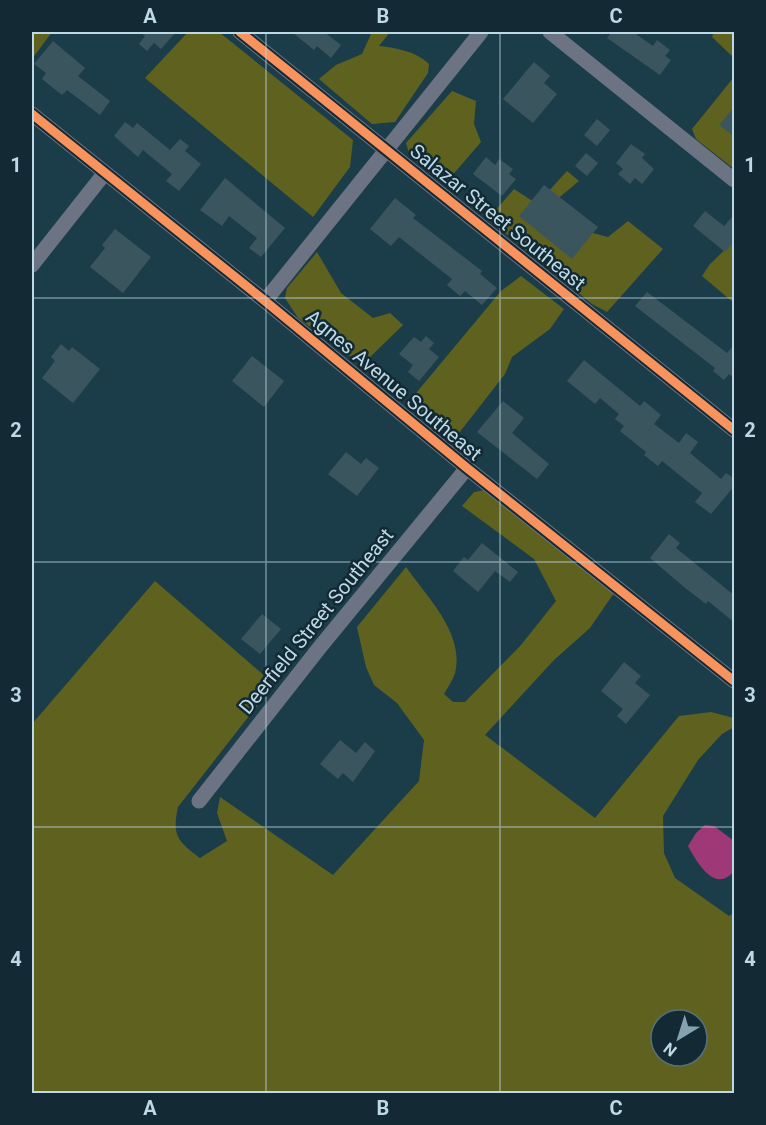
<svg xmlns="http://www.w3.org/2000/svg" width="766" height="1125" viewBox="0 0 766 1125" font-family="Roboto,sans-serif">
	<rect width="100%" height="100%" fill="#1b3d49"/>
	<path fill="#5f621f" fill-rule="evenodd" d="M32,32H52L32,59Z
		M188,32H219L353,140L350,167L313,217L145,78Z
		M368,32H390L379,46C397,48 415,51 429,64L428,73L395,122L372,124L319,79L336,65L362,54L371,34Z
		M714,32H734V58L712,37Z
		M734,77V169L696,139L692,129Z
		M452,91L476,101L474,124L481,142L444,185L410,156L406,143Z
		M567,171L579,181L549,206L562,225L608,237L628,221L663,249L607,312L592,304L488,219L514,189L537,204Z
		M734,241V303L702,276L710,264Z
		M317,252L341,293L373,318L390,313L403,325L362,365L298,318L285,298L287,288Z
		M521,276L564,309L550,329L512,357L505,374L452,442L407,404L501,291Z
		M485,490L614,593L590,628L554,660L485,735L595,818L679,716L711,712L734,718V727L722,734L698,760L663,816L664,853L675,878L729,916L734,913V1093L32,1094V724L155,581L274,684L178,807C172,835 177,841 200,858L227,841L217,813L220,797L333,875L419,781L424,740L397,703L374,685L366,667L357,627L406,567C427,597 465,634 455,673C453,680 448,687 444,694L453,702H465L521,645L556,601L534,559L462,506L474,492ZM661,1020H697V1056H661Z"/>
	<path fill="#9e3877" d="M705,825L714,826L734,841V871C715,894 697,863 688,846L696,833Z"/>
	<path fill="#3b555f" d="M140,32H176L161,49L154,43L147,51L139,44L145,36Z
		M292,32H324L341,45L331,58L317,46L314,50Z
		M612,32H633L653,46L657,40L670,50L665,56L671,60L660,75L607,38Z
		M53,41L85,68L78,76L110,101L100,115L67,90L62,95L42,79L46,73L34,64Z
		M534,62L550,76L544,83L557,94L533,123L503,99Z
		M735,106V137L719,125Z
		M597,119L610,130L597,146L584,135Z
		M125,122L133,128L137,123L170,150L180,139L189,146L185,151L201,164L179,191L166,181L172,174L143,150L138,157L114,136Z
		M631,144L645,154L642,158L654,169L642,184L635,178L630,184L618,174L623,169L616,163Z
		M586,153L598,163L587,176L575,166Z
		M486,157L495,165L499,159L513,169L509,174L516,179L502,196L473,174Z
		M225,178L285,228L261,257L249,248L257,238L229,216L222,226L200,210Z
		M544,185L598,227L572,259L519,216Z
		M395,198L416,215L413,218L482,271L480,274L497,288L482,305L465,291L460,296L447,285L452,279L399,237L391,246L370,229Z
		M705,211L724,226L735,214V241L725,252L693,226Z
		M115,229L151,257L123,293L90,267L105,248L102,245Z
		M647,292L727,353L735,344V379L729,374L724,380L713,371L715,368L635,306Z
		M426,336L434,343L429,349L439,357L419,381L408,372L413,365L399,354L414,337L421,342Z
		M61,344L69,351L72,347L100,369L73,403L42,378L55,361L51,357Z
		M252,356L284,381L264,407L232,381Z
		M584,360L640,406L644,401L661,415L654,424L679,443L686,433L698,442L690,453L721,479L726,473L735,479V485L711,514L695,502L702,493L662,461L658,466L644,455L646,452L620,431L624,426L615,419L619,414L600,398L595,404L567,381Z
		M503,401L524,418L512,433L549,464L537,479L477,432Z
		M346,452L361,464L366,458L379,468L357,496L328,474Z
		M669,534L680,543L676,548L735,596V623L708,601L706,604L684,587L650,558Z
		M482,543L518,572L510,582L495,571L478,592L453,571L464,557L468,560Z
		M262,614L281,629L260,654L241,639Z
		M624,662L641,676L635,683L650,695L626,724L617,716L623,709L601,691Z
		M340,740L356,753L365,742L375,751L353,782L343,773L338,779L320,764Z"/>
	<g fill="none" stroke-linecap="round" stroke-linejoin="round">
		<path stroke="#6c7484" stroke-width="15" d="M240,32L734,430
			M550,32L734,180
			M32,114L265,301L467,468L734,681
			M32,265L104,174
			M265,301L481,32
			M199,801L320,647L467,468"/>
		<defs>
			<path id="cycleway" d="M240,32L734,430
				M32,114L265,301L467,468L734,681"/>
		</defs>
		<use href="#cycleway" stroke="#132a34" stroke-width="13"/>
		<use href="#cycleway" stroke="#f8935d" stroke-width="9"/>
	</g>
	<path fill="none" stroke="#bdd9e6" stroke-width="1.5" stroke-opacity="0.55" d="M266,32V1094M500,32V1094M32,298H734M32,562H734M32,827H734"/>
	<g text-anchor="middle" stroke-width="5" stroke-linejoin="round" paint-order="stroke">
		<g font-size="20" fill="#bdd9e6" stroke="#132a34">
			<text transform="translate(498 217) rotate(39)" y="7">Salazar Street Southeast</text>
			<text transform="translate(394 385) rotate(40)" y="7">Agnes Avenue Southeast</text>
			<text transform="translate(316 621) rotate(-51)" y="7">Deerfield Street Southeast</text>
		</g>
	</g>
	<rect width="766" height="1125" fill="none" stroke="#132a34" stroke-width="66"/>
	<g transform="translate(679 1038) rotate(218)"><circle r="28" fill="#132a34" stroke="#57707b" stroke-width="1.5"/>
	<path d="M0-4.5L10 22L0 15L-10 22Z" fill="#84a2af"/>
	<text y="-9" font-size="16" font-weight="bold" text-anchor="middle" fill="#bdd9e6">N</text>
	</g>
	<rect x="33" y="33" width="700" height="1059" fill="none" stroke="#bdd9e6" stroke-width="2"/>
	<g font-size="20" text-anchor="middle" font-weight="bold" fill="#bdd9e6">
		<text x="150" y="23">A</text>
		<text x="383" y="23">B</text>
		<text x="616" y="23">C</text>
		<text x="16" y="172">1</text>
		<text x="750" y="172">1</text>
		<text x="16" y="437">2</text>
		<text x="750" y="437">2</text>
		<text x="16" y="702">3</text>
		<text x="750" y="702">3</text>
		<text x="16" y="966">4</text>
		<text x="750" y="966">4</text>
		<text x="150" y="1115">A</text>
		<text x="383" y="1115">B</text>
		<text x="616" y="1115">C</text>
	</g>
</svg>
